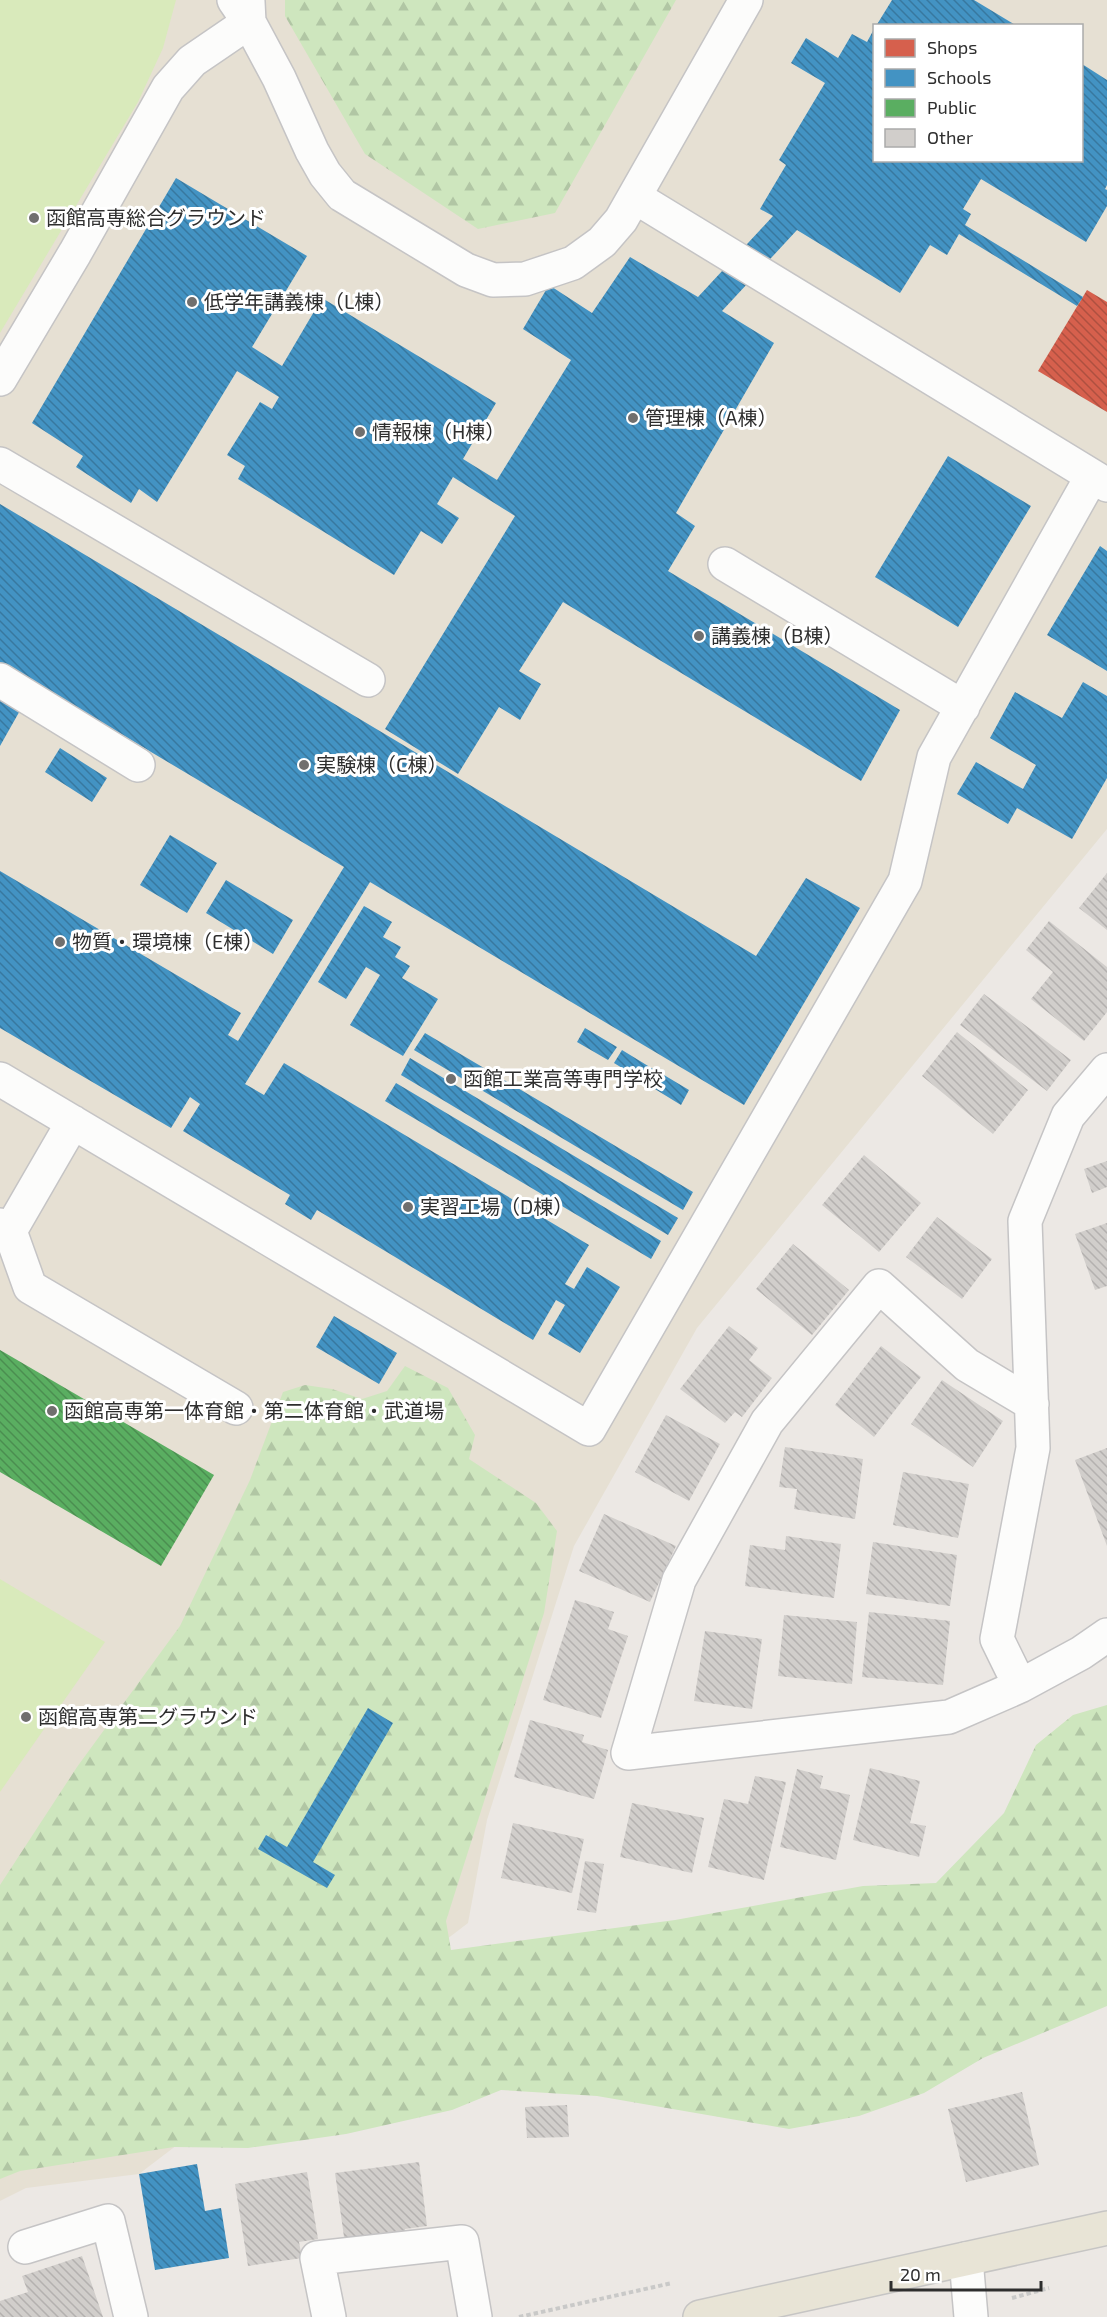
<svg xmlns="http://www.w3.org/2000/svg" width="1107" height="2317" viewBox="0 0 1107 2317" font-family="'Exo 2','Noto Sans JP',sans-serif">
	<defs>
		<pattern id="forest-firs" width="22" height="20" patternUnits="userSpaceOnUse" patternTransform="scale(1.5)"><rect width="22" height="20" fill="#cee6be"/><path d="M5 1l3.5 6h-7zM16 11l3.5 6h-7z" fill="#b1c6a4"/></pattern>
		<pattern id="shops-back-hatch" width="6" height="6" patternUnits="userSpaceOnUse" patternTransform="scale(1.5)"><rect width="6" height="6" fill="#d6604d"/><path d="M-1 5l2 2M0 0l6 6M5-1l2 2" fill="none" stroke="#ae5040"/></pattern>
		<pattern id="schools-back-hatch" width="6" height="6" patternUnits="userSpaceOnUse" patternTransform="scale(1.5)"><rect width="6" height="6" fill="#4393c3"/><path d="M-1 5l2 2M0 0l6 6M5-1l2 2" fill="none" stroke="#38789f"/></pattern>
		<pattern id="public-back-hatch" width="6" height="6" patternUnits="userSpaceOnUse" patternTransform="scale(1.5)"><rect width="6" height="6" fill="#5aae61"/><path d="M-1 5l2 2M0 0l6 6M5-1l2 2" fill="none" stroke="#4b8e50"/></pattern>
		<pattern id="building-back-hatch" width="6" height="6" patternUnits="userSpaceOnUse" patternTransform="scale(1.5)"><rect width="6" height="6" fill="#d1cecb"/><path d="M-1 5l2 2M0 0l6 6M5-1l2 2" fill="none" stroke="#b4b1af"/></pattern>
	</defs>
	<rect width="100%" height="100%" fill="#ece8e4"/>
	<path fill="#e6e0d3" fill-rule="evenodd" d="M0,0H1107V829L697,1328L574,1546L487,1820L468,1923L139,2174L26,2188L0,2201ZM874,26H1082V160H874Z"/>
	<path fill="url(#forest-firs)" d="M285,0H676L555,213L478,229L365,154L285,16Z
		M405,1366L448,1388L475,1435L469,1459L536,1503L557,1531L544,1613L446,1921L451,1950L675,1920L863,1886L936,1883L1004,1813L1036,1745L1073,1715L1107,1705V2006L983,2058L924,2093L859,2116L789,2129L597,2096L501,2090L452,2110L346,2134L248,2148L174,2147L20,2171L0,2179V1885L77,1767L180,1626L250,1480L283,1392L305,1385L332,1389L362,1399L387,1391Z"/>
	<path fill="#d9eabb" d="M0,0H176L163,48L138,102L0,333Z
		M0,1579L105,1642L0,1792Z"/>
	<path fill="url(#shops-back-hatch)" d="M1087,290L1107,302V412L1038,371Z"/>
	<path fill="url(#schools-back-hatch)" d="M892,0H974L1017,26H876Z
		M874,29V160H1082V64L1107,80V185L1105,189L1107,190V206L1086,242L981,179L963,209L971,214L965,225L1083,297L1077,306L959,234L947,255L930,245L900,293L797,230L722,311L774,343L676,513L695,526L668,571L900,710L861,781L563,602L519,671L541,684L520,720L499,707L458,774L385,729L515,516L453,477L437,504L459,518L442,544L421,531L394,575L238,479L245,466L227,455L260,402L272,409L279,397L237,371L157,502L139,489L131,503L76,467L83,456L32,423L176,178L307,256L252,347L282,366L322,298L496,403L463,459L497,480L571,360L523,329L549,285L592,313L630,257L698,297L773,216L760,209L786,165L779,160L825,83L791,63L806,38L838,58L852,34L867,42Z
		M948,456L1031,506L958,627L875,577Z
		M0,504L756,956L806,878L860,908L744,1105L370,882L245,1084L264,1095L284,1063L589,1245L565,1284L574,1289L587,1267L620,1287L580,1353L548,1334L565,1305L556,1300L533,1340L317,1210L311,1220L285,1204L290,1195L183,1131L200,1104L190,1097L171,1128L0,1028V871L241,1013L228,1035L238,1041L344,867L0,662Z
		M1100,546L1107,551V671L1047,635Z
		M1083,682L1107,696V778L1072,839L1017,808L1008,824L957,794L976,762L1023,789L1036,765L990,738L1015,692L1062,718Z
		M0,694L22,707L0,746Z
		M60,748L107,778L92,802L45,772Z
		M170,835L217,863L187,913L140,885Z
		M226,880L293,920L273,954L206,913Z
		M364,906L392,922L383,937L401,947L395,957L410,966L402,978L438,999L403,1056L350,1025L380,975L366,967L346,999L318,982Z
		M585,1028L617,1047L608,1060L577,1042Z
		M425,1033L693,1192L683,1210L414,1050Z
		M622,1050L653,1069L645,1082L614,1063Z
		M410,1058L678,1218L668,1235L401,1075Z
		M659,1072L689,1090L681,1105L650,1086Z
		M396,1083L661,1241L651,1259L385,1101Z
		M334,1316L397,1353L379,1384L316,1347Z
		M368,1708L393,1723L313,1862L335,1875L327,1888L258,1849L266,1835L287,1847Z
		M197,2164L205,2211L221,2208L229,2258L155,2270L139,2174Z"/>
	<path fill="url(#public-back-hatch)" d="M0,1350L214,1475L161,1566L0,1472Z"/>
	<path fill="url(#building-back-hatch)" d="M1107,873V930L1079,908Z
		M1049,921L1107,967V1012L1084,1041L1031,999L1053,972L1026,950Z
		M984,994L1071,1060L1047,1091L960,1025Z
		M957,1032L1028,1090L993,1134L922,1076Z
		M864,1155L921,1203L879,1252L822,1205Z
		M1107,1161V1187L1092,1193L1084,1169Z
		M937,1217L992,1259L962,1299L906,1257Z
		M1107,1223V1286L1095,1290L1075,1234Z
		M793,1244L849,1290L812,1335L756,1289Z
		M729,1326L758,1348L749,1360L772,1378L742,1417L735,1412L725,1423L680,1389Z
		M881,1346L921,1377L874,1437L835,1405Z
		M942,1380L1003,1421L973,1467L911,1424Z
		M666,1415L720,1444L689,1501L635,1472Z
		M785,1447L863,1459L855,1519L794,1509L797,1489L779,1487Z
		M1107,1448V1546L1075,1460Z
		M903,1472L969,1484L958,1538L893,1525Z
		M604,1514L676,1546L650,1602L579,1571Z
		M786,1536L841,1544L834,1598L745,1586L750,1545L785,1550Z
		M873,1542L957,1555L950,1606L866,1594Z
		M575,1600L614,1612L608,1629L628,1636L601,1718L543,1700Z
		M869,1612L950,1621L943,1685L862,1677Z
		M784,1615L857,1622L852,1684L778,1676Z
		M705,1631L762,1639L752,1709L694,1701Z
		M530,1720L584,1735L582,1742L608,1750L594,1799L514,1777Z
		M870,1768L920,1781L910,1823L926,1826L919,1857L853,1840Z
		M797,1769L823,1776L820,1788L850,1795L836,1860L780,1847Z
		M755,1776L786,1782L764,1880L708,1867L724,1799L748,1804Z
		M632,1803L704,1818L692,1873L620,1857Z
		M513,1823L584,1839L572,1893L501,1878Z
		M585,1861L604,1864L596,1913L577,1910Z
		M1022,2092L1039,2165L966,2182L948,2109Z
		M567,2105L569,2137L527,2138L525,2107Z
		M419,2162L427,2226L405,2229L406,2237L345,2244L335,2173Z
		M307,2172L318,2239L299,2242L302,2258L248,2266L235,2184Z
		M82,2256L103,2317H0V2301L28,2292L22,2276Z"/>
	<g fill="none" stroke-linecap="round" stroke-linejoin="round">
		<defs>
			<path id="minor" d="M234,0L249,22L279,78L312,151L325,174L342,195L466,270L493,280L525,279L573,263L602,242L621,220L746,0
				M635,197L1107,485
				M0,379L75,253L168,88L192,61L249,22L248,2
				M0,464L368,680
				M725,564L963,707
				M0,680L138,765
				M0,1079L589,1429L905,881L934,757L1092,476
				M0,1225L10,1231L73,1122
				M10,1231L30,1287L236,1408
				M1032,1404L967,1365L879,1286L767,1422L679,1580L628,1753L949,1717L1020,1686L1081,1653L1107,1635
				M1020,1686L997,1639L1033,1448L1025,1221L1068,1116L1107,1070
				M25,2247L108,2221L131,2317
				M966,2259L971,2317
				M329,2317L317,2258L462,2242L475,2317"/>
			<path id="major" d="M700,2317L1107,2228"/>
		</defs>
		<use href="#minor" stroke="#c5c4c5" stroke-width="36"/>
		<use href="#major" stroke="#c6c5c4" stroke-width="36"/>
		<path stroke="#c9c9c8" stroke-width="4" stroke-dasharray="4.5 3" stroke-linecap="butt" d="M1012,2298L1049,2288
			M519,2317L672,2283"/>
		<use href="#minor" stroke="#fcfcfb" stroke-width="33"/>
		<use href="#major" stroke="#e8e4d6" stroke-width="33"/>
	</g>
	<g fill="#706f6e" stroke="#fff" stroke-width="2">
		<circle cx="34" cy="218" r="6"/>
		<circle cx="192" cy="302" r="6"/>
		<circle cx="633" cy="418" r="6"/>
		<circle cx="360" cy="432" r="6"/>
		<circle cx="699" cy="636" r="6"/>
		<circle cx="304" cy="765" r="6"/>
		<circle cx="60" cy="942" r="6"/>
		<circle cx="451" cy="1079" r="6"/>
		<circle cx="408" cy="1207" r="6"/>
		<circle cx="52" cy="1411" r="6"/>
		<circle cx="26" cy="1717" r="6"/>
	</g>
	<g text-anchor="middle" stroke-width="6" stroke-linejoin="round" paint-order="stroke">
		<g font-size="20" fill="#2e2e2e" stroke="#fff" text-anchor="start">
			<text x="46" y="225">函館高専総合グラウンド</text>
			<text x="204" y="309">低学年講義棟（L棟）</text>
			<text x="645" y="425">管理棟（A棟）</text>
			<text x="372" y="439">情報棟（H棟）</text>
			<text x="711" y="643">講義棟（B棟）</text>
			<text x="316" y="772">実験棟（C棟）</text>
			<text x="72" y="949">物質・環境棟（E棟）</text>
			<text x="463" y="1086">函館工業高等専門学校</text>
			<text x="420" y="1214">実習工場（D棟）</text>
			<text x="64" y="1418">函館高専第一体育館・第二体育館・武道場</text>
			<text x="38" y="1724">函館高専第二グラウンド</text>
		</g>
	</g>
	<rect x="873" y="24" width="210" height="138" fill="#ffffff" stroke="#ababab" stroke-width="1.5"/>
	<rect x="885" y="39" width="30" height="18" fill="#d6604d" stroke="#ababab" stroke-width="1.5"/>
	<text x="927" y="54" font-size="18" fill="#2e2e2e">Shops</text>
	<rect x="885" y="69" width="30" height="18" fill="#4393c3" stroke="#ababab" stroke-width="1.5"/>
	<text x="927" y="84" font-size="18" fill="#2e2e2e">Schools</text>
	<rect x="885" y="99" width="30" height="18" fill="#5aae61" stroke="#ababab" stroke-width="1.5"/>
	<text x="927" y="114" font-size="18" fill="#2e2e2e">Public</text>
	<rect x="885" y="129" width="30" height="18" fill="#d1cecb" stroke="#ababab" stroke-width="1.5"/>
	<text x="927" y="144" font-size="18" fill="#2e2e2e">Other</text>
	<path d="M891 2281v9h150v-9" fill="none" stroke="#2e2e2e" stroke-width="3"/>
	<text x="900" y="2281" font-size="18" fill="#2e2e2e" stroke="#ffffff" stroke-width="4.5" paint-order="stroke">20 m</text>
</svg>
